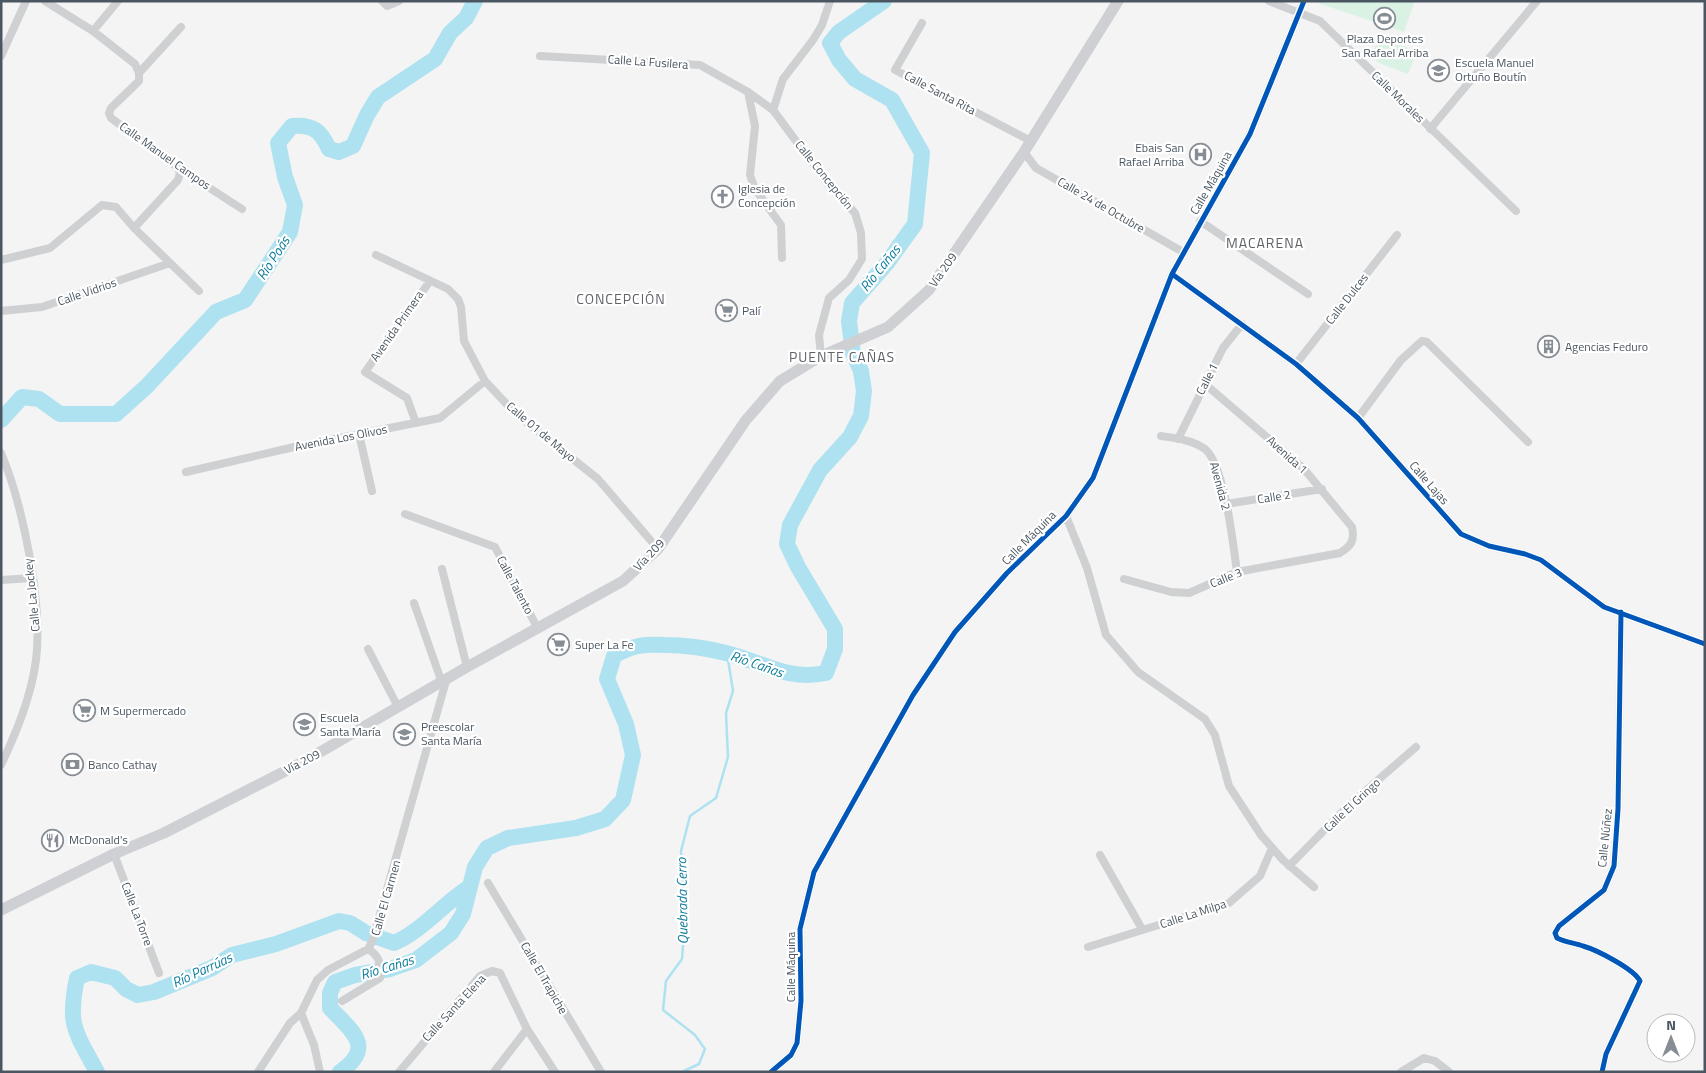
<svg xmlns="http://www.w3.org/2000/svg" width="1706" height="1073" viewBox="0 0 1706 1073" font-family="'Titillium Web',sans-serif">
	<rect width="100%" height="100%" fill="#f4f4f4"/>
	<path fill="#d9f2e3" d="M1318,1H1415L1404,32L1318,3Z
		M1378,37L1417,51L1408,74L1379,63L1372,56Z"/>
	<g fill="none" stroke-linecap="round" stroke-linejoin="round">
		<path stroke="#aee2f0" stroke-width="2.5" d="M682,1072L699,1064L705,1049L695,1035L663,1010L666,981L682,959L685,919L681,851L690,816L716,798L728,757L726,713L733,691L727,653"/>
		<path stroke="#aee2f0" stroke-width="16" d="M1,420L22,397L39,399L60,414H116L147,386L216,312L245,300L290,232L295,205L285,177L278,143L292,126C313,124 321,131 329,149L339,152L353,146L367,115L378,97L435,59L450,33L466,18L475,1
			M97,1072C75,1031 67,1025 77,978L91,972L115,978L126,989L138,995L154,992L212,968L232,955L276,944L339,921L350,923L366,933L394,943C422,931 442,905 468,888
			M340,1072C376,1047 352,1031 330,1008V993L335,982L355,975L390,969L416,960L451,933L463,914L475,867L487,848L508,838L576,828L605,819L623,800L633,755L626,724L607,679L614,656C632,645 645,644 665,645C686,645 706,648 726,653C763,662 786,681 826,673L835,649V629L798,567L787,544L790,525L820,470L850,437L861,416L864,391L861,371L853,353L849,321L852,303L887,263L915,224L922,153L892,100L855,79L839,60L830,43L839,32L884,1"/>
		<path stroke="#ced0d2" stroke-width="8" d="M45,1L93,31L135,64L139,73V81L111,108L109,113L111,118L177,167L242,209
			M382,1L387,6L399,1
			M1269,1L1320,21L1516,211
			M922,23L895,70L1031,141
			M93,31L118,1
			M1,56L26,1
			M540,56L700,65L748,92L773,110L828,184L855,213L861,233L862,259L849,280L829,298L819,335L821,356
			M139,73L181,27
			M748,92L755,126L750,175L755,189L781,225L782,258
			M773,110L783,79L813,40L822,25L830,1
			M1430,129L1537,1
			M1024,152L1036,168L1183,252
			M177,167L180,173L178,180L134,228L199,291
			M1200,221L1308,294
			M376,255L448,289L458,299L461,307L464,341L485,381L516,414L598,479L658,549
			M1,260L50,248L102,205L116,207L134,228
			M1172,274L1296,364L1358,418L1461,534L1489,546L1525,554L1541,560L1604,607L1705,644
			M1,311L42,307L170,263
			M1296,364L1397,235
			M1358,418L1401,360L1422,341L1427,342L1528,442
			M416,423L407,398L365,372L430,281
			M359,434L372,491
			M1161,436C1175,438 1193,440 1205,449C1225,466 1233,544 1237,572
			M1178,439L1223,348L1242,324
			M1,453C23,505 43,604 36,660C31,697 17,731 1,765
			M186,472L294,447L440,418L485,381
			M1226,504L1322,489
			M405,514L495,547L538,629
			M1066,516L1087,568L1106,635L1138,672L1205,719L1215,735L1229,786L1261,835L1283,860L1314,887
			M442,569L467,667
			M1124,579L1171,592L1189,593L1237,572L1340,553C1351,546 1355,541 1352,527L1304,469L1205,384
			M1,580L33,578
			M414,603L442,683
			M368,649L398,707
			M114,854L159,973
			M1100,855L1142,929
			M1289,866L1347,807L1416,747
			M488,883L601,1072
			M1088,947L1229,903L1260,876L1272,848
			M342,1001L380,978C381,964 380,956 368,949
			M301,1013L314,1045L320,1072
			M258,1072L290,1023L301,1013L317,980L328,970L368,949L372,942L446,681
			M399,1072L480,976L492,971L500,973L527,1029L555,1072
			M494,1072L527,1029
			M771,1072L791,1055L797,1043L801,1001L800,929L814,872L913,695L955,632L1007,573L1066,516L1093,478L1172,274L1250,134L1304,1
			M1401,1072L1424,1058L1435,1061L1449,1072
			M1602,1072L1606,1054L1640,981C1634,969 1597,950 1583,946C1574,943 1565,942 1557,938L1555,933L1559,926L1604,890L1614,866L1618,809L1621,612"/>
		<path stroke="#ced0d4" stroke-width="11" d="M1,910L114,854L164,833L303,762L467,667L623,581L658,549L746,420L780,381L821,356L888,327L929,290L1024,152L1118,1"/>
		<defs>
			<path id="cycleway" d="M1172,274L1296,364L1358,418L1461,534L1489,546L1525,554L1541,560L1604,607L1705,644
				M771,1072L791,1055L797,1043L801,1001L800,929L814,872L913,695L955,632L1007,573L1066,516L1093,478L1172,274L1250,134L1304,1
				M1602,1072L1606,1054L1640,981C1634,969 1597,950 1583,946C1574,943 1565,942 1557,938L1555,933L1559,926L1604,890L1614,866L1618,809L1621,612"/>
		</defs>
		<use href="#cycleway" stroke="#fff" stroke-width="8"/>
		<use href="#cycleway" stroke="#0057b8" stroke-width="5"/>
	</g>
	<defs>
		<symbol id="stadium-ring" viewBox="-11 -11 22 22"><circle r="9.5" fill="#fff" stroke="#868d94" stroke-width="1.5"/><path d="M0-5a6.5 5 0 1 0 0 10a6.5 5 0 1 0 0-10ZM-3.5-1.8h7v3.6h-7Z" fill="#868d94"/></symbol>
		<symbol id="school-ring" viewBox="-11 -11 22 22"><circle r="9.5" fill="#fff" stroke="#868d94" stroke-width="1.5"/><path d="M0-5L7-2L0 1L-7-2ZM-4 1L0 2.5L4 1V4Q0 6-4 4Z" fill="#868d94"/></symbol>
		<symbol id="hospital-ring" viewBox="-11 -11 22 22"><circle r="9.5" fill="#fff" stroke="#868d94" stroke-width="1.5"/><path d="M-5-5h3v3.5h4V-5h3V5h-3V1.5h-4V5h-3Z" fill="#868d94"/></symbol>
		<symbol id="church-ring" viewBox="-11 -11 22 22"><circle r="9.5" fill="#fff" stroke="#868d94" stroke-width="1.5"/><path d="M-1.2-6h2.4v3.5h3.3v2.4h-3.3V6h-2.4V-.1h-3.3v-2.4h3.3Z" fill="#868d94"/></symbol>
		<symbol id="supermarket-ring" viewBox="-11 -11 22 22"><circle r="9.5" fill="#fff" stroke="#868d94" stroke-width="1.5"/><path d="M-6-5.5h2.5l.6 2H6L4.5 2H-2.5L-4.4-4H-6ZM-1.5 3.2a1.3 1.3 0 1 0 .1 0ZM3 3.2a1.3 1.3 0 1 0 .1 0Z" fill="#868d94"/></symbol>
		<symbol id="building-ring" viewBox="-11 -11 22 22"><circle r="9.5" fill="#fff" stroke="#868d94" stroke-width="1.5"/><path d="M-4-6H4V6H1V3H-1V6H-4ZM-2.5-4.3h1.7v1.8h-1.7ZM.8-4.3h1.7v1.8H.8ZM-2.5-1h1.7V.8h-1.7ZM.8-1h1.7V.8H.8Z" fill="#868d94"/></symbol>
		<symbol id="bank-ring" viewBox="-11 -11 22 22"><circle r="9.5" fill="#fff" stroke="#868d94" stroke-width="1.5"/><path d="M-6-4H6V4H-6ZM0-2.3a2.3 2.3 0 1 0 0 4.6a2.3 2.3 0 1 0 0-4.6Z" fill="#868d94"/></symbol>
		<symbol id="restaurant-ring" viewBox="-11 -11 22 22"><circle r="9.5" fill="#fff" stroke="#868d94" stroke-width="1.5"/><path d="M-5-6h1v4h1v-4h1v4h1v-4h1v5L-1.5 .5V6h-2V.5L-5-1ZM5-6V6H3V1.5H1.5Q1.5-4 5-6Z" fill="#868d94"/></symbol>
	</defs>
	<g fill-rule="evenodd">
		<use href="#stadium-ring" x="1372" y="6" width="25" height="25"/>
		<use href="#school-ring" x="1426" y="58" width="25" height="25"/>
		<use href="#hospital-ring" x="1188" y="142" width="25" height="25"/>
		<use href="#church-ring" x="710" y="184" width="25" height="25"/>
		<use href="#supermarket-ring" x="714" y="298" width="25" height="25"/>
		<use href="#building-ring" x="1536" y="334" width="25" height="25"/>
		<use href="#supermarket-ring" x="546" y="632" width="25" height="25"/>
		<use href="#supermarket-ring" x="72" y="698" width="25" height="25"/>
		<use href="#school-ring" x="292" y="712" width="25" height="25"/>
		<use href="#school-ring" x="392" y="722" width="25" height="25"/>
		<use href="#bank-ring" x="60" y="752" width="25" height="25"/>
		<use href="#restaurant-ring" x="40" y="828" width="25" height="25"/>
	</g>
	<g text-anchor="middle" stroke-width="4.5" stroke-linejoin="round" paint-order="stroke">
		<g font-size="12" fill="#4a5661" stroke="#fff" text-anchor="start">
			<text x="1385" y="43" text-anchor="middle">Plaza Deportes<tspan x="1385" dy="14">San Rafael Arriba</tspan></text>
			<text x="1455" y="67">Escuela Manuel<tspan x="1455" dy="14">Ortuño Boutín</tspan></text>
			<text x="1184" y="152" text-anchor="end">Ebais San<tspan x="1184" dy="14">Rafael Arriba</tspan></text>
			<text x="738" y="193">Iglesia de<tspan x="738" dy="14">Concepción</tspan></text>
			<text x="742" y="315">Palí</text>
			<text x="1565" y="351">Agencias Feduro</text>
			<text x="575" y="649">Super La Fe</text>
			<text x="100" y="715">M Supermercado</text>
			<text x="320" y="722">Escuela<tspan x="320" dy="14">Santa María</tspan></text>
			<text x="421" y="731">Preescolar<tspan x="421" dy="14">Santa María</tspan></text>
			<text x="88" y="769">Banco Cathay</text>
			<text x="69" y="844">McDonald's</text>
		</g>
		<g font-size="12" fill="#4a5661" stroke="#fff">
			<text transform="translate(648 62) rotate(4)" y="4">Calle La Fusilera</text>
			<text transform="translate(940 93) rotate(28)" y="4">Calle Santa Rita</text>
			<text transform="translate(1398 97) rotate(44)" y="4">Calle Morales</text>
			<text transform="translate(165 156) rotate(35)" y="4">Calle Manuel Campos</text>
			<text transform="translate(824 175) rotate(51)" y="4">Calle Concepción</text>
			<text transform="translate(1211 183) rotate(-60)" y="4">Calle Máquina</text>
			<text transform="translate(1101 205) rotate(30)" y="4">Calle 24 de Octubre</text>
			<text transform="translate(943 270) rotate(-55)" y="4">Vía 209</text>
			<text transform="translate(87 292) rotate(-19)" y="4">Calle Vidrios</text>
			<text transform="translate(1347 299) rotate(-52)" y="4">Calle Dulces</text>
			<text transform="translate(397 326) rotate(-55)" y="4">Avenida Primera</text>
			<text transform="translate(1207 379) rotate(-63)" y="4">Calle 1</text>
			<text transform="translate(541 432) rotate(40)" y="4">Calle 01 de Mayo</text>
			<text transform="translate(341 438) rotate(-11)" y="4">Avenida Los Olivos</text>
			<text transform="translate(1287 455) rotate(42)" y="4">Avenida 1</text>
			<text transform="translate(1429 483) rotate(49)" y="4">Calle Lajas</text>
			<text transform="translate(1220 486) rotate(75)" y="4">Avenida 2</text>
			<text transform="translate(1274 497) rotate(-9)" y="4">Calle 2</text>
			<text transform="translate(1029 538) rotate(-45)" y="4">Calle Máquina</text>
			<text transform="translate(649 555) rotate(-47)" y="4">Vía 209</text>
			<text transform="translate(1226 578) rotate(-22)" y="4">Calle 3</text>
			<text transform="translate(515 585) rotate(62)" y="4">Calle Talento</text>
			<text transform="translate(32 595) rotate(-96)" y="4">Calle La Jockey</text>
			<text transform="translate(302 762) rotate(-28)" y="4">Vía 209</text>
			<text transform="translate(1352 805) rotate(-43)" y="4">Calle El Gringo</text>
			<text transform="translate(1605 838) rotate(-84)" y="4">Calle Núñez</text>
			<text transform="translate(386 898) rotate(-74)" y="4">Calle El Carmen</text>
			<text transform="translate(137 914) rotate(69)" y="4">Calle La Torre</text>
			<text transform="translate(1193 914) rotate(-18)" y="4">Calle La Milpa</text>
			<text transform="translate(791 967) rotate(-90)" y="4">Calle Máquina</text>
			<text transform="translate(544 978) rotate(60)" y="4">Calle El Trapiche</text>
			<text transform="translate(454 1008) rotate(-47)" y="4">Calle Santa Elena</text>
		</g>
		<g font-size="14" letter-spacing="1" fill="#5f6368" stroke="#fff">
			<text x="1265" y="248">MACARENA</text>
			<text x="621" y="304">CONCEPCIÓN</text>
			<text x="842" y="362">PUENTE CAÑAS</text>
		</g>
		<g font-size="14" font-style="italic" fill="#0c7c9b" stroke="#fff">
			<text transform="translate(273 258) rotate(-57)" y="5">Río Poás</text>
			<text transform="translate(880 268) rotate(-51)" y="5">Río Cañas</text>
			<text transform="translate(757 664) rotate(19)" y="5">Río Cañas</text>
			<text transform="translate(682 901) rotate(-91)" y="5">Quebrada Cerro</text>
			<text transform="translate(387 967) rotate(-17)" y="5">Río Cañas</text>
			<text transform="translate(202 970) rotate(-25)" y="5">Río Parrúas</text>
		</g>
	</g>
	<rect width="1706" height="1073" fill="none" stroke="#4a5661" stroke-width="5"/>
	<g transform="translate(1671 1038)"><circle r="24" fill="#ffffff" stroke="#b7bbc0"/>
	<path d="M0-4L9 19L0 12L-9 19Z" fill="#868d94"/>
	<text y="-8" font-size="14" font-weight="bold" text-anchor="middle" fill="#4a5661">N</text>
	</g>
</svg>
